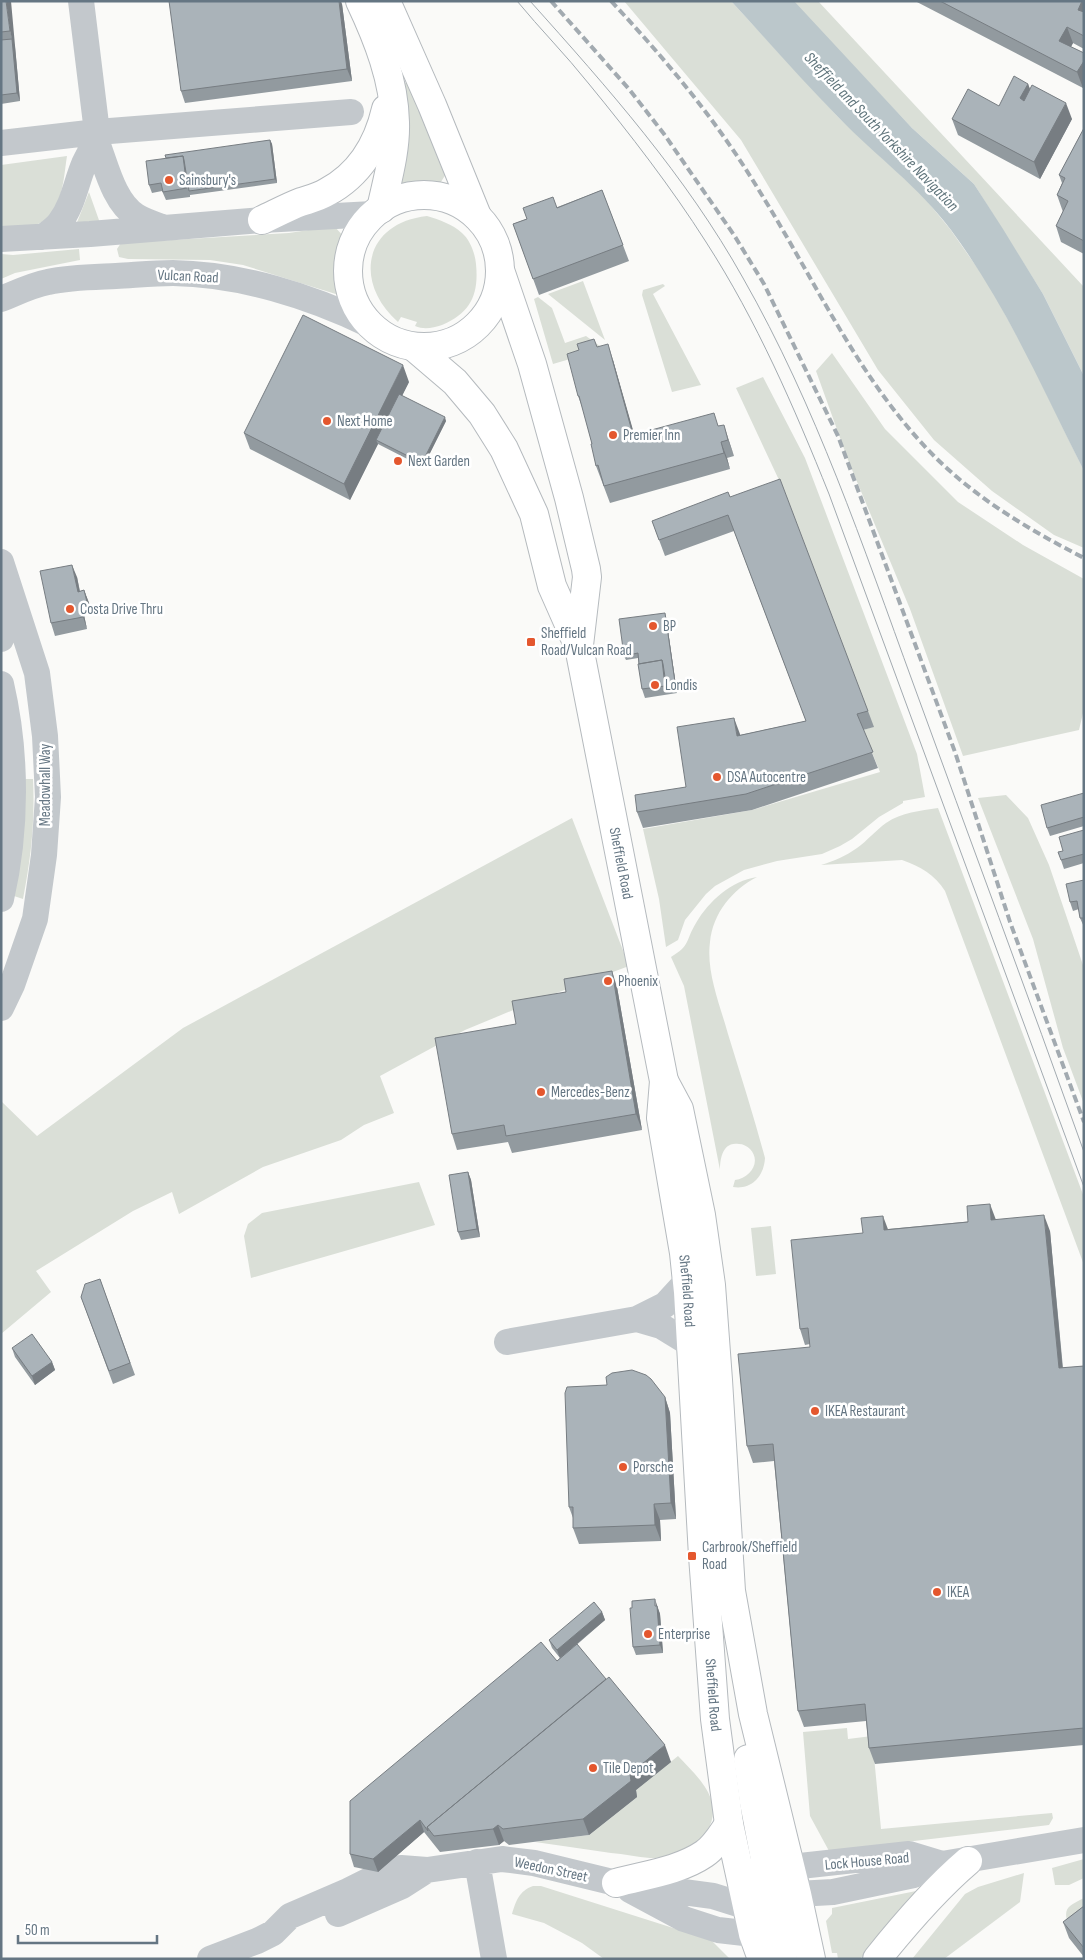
<svg xmlns="http://www.w3.org/2000/svg" width="1085" height="1960" viewBox="0 0 1085 1960" font-family="'Sofia Sans Condensed',sans-serif">
	<rect width="100%" height="100%" fill="#fafaf8"/>
	<path fill="#dadfd7" d="M624,1H731L839,118L922,195L950,229L988,283L1029,358L1084,471V548L1054,535L992,491L934,440L878,370L741,140Z
		M792,1H818L1084,287V376L1043,294L974,184L912,128Z
		M407,82L446,174L437,188C424,183 414,185 401,187L403,170L402,84Z
		M67,156C63,181 63,217 33,226C24,229 11,226 1,226V165Z
		M89,192L100,223L76,225Z
		M427,216C440,220 452,224 462,233C470,240 475,253 476,264C479,294 471,313 442,325C433,328 424,330 415,326L417,322L401,317L398,322C353,282 364,223 427,216Z
		M334,226L346,239C339,258 339,275 342,296L243,265L210,260L128,259L119,257L117,249L121,243L289,233Z
		M79,249L80,260L15,273L1,279V254L13,255Z
		M583,281L605,340L548,294Z
		M663,284L665,286L653,294L701,385L672,392L642,295L643,290Z
		M538,297L552,308L565,343L586,336L604,349L553,364L534,299Z
		M832,353L885,429L958,502L1023,545L1084,579V709L1079,730L963,756L910,609L848,460L816,371Z
		M763,377L805,458L917,754L925,797L903,801V803L879,817L852,839L840,846L822,854L777,861L744,870L715,886L706,894L685,920L678,940L666,947L659,899L643,829L752,810L880,772L863,730L873,727L786,495L736,388Z
		M23,779H33C35,822 31,858 23,899L14,896Z
		M1006,795L1028,818L1049,865L1084,968V1104L1063,1048L1033,939L978,798Z
		M938,808L1084,1197V1265L945,891C935,875 920,866 902,860L821,865C834,861 846,856 857,848C867,841 876,830 886,823C902,812 920,811 938,808Z
		M572,818L629,966L535,1001L465,1030L380,1076L394,1113L364,1125L341,1140L263,1167L179,1214L172,1192L133,1211L36,1271L51,1292L1,1334V1101L37,1136L183,1028Z
		M757,877C732,890 713,913 710,942C706,972 720,1005 728,1034C741,1076 754,1117 765,1158C764,1176 752,1190 733,1187L735,1180C750,1178 762,1162 750,1149C747,1146 743,1144 739,1144C722,1141 720,1160 720,1170L684,986L671,957C691,945 685,941 696,923C709,901 731,881 757,877Z
		M419,1182L435,1225L251,1278L244,1236L248,1224L262,1213Z
		M771,1226L776,1274L756,1276L751,1228Z
		M847,1728L848,1739L872,1736L881,1829L1052,1813L1053,1818L1049,1825L829,1851L810,1816L803,1732Z
		M678,1756C690,1769 707,1784 712,1802C720,1837 680,1858 650,1858C637,1857 624,1854 611,1853C586,1849 561,1846 535,1842L589,1835L637,1797L636,1790Z
		M1084,1859V1878L1069,1885H1055L1052,1868Z
		M1024,1873L1020,1902L944,1959H912L965,1894L978,1887Z
		M533,1886H541L711,1940L730,1959H604L582,1943L544,1923L512,1914C516,1901 519,1891 533,1886Z
		M921,1890L860,1959H838L837,1953H832L826,1921L832,1914V1908Z
		M1084,1898V1927H1069C1062,1908 1068,1906 1084,1898Z"/>
	<path fill="#bbc7cb" d="M731,1H794L912,128L974,184L1003,229L1043,294L1084,376V471C1042,388 1006,304 951,230C919,187 876,156 839,118C802,80 767,40 731,1Z"/>
	<g fill="none" stroke-linecap="round" stroke-linejoin="round">
		<defs>
			<g id="major">
				<path d="M360,1C378,39 394,80 395,122C396,151 387,181 381,209"/>
				<path d="M386,1L432,105L477,216"/>
				<circle cx="424" cy="271" r="76"/>
				<path d="M262,220C275,214 288,207 301,202C310,199 319,197 327,192C359,175 378,144 386,109"/>
				<path d="M501,273L532,364L569,498L586,569L587,577L579,645"/>
				<path id="s1" d="M414,347L455,382L482,414L504,449L534,514L552,586L579,647L664,1081L661,1118L684,1253L688,1292L703,1556L715,1719L729,1824L753,1934L762,1959"/>
				<path d="M664,1081L679,1109L701,1215L711,1285L718,1380L731,1591L753,1714L797,1894L811,1959"/>
				<path d="M748,1759L754,1802L765,1859L761,1911L758,1924"/>
				<path d="M616,1883C645,1875 679,1871 704,1854C715,1847 722,1834 729,1824"/>
				<path d="M781,1886L776,1904L783,1959"/>
				<path d="M877,1959C905,1924 934,1890 968,1861"/>
			</g>
		</defs>
		<use href="#major" stroke="#b5babe" stroke-width="30"/>
		<path stroke="#c3c8cc" stroke-width="26" d="M96,140C106,165 113,201 136,216C144,221 153,224 162,227
			M1,143L97,132L351,112
			M43,237C48,233 56,228 60,222C73,205 76,183 84,164C89,153 96,144 97,132L81,1
			M1,239L90,234L262,220L373,214
			M1,299C16,293 32,285 48,282C70,277 93,277 116,276C135,275 154,273 173,273C240,274 310,296 370,325
			M1,562L37,673L45,736L48,797L44,855L35,919L12,985L1,1008
			M1,595L4,626L1,639
			M1,684C17,753 17,830 1,899
			M687,1281L665,1305L637,1319L661,1326L692,1345
			M507,1342L637,1319
			M477,1862L494,1959
			M791,1867L909,1854L942,1864
			M630,1890L684,1919L718,1930L753,1934
			M797,1894L833,1892L914,1875L942,1864L1084,1840
			M338,1914L402,1886L427,1870
			M210,1959L257,1941L273,1933L290,1916L348,1891L388,1871L401,1868L427,1870L502,1859L534,1863L616,1883L713,1896L748,1907"/>
		<use href="#major" stroke="#fff" stroke-width="28"/>
		<path stroke="#a2aab0" stroke-width="1" d="M517,1C540,29 566,55 589,84C630,134 671,187 706,242C757,321 794,407 829,494L1084,1187
			M530,1C608,88 686,176 743,278C816,406 863,546 913,683C970,840 1028,995 1084,1152"/>
		<path stroke="#a2aab0" stroke-width="4" stroke-dasharray="8 4" stroke-linecap="butt" d="M551,1L629,89L664,134L734,235L764,284L838,436L955,752L1010,922L1084,1122
			M611,1C667,61 718,122 760,192C816,282 859,380 934,456C978,500 1030,530 1084,558"/>
	</g>
	<path fill="#929a9f" d="M1,1L15,47L20,101L1,104Z
		M915,1H1084V49L1073,43L1071,47L1084,53V87L1083,88Z
		M342,4L352,81L185,103L181,91Z
		M1028,84L1030,89L1072,119L1040,179L958,135L952,119L999,106Z
		M1084,128V254L1061,242L1056,226L1063,212L1057,195L1062,183L1059,175Z
		M270,140L272,144L277,183L190,195V197L166,200L162,191L152,193L149,185L166,158Z
		M602,190L629,261L539,295L513,224Z
		M597,347L613,360L634,435L719,426L729,441L734,456L727,458L730,469L610,503L596,466L592,444L584,412L578,396L579,350Z
		M409,382L402,396L446,421L423,467L378,444L350,500L250,449L244,433Z
		M730,497L868,711L874,727L863,730L878,768L752,810L643,828L637,812L686,787L740,735L806,721L734,531L665,556L652,521Z
		M77,577L80,591L84,590L89,603L91,614L84,615L87,629L55,636L51,623Z
		M666,617L677,693L645,698L642,689L638,658L626,660L624,656Z
		M1084,793V826L1050,836L1047,828Z
		M1084,830V863L1064,869L1061,860L1063,851Z
		M1084,880V927L1080,918L1079,909L1073,911L1070,902Z
		M617,987L642,1130L512,1153L508,1142L457,1150L452,1134L516,1024L566,992Z
		M468,1172L471,1180L480,1237L461,1240L458,1232Z
		M995,1219L1050,1231L1063,1368L1084,1366V1745L875,1764L869,1748L866,1721L804,1727L798,1711L774,1461L753,1463L747,1446L810,1347V1344L805,1345L800,1329L863,1233L888,1229Z
		M100,1279L135,1375L113,1384L81,1297Z
		M12,1348L52,1362L55,1370L35,1385L15,1357Z
		M665,1397L670,1413L676,1519L660,1520L661,1541L579,1544L573,1528V1518L569,1507Z
		M657,1606L660,1614L663,1653L636,1655L633,1647Z
		M602,1612L605,1620L573,1648L671,1762L636,1790L637,1797L589,1835L509,1845L504,1841L499,1845L440,1852L424,1832L378,1872L354,1867L350,1854L560,1658L552,1648L549,1640Z
		M1084,1906V1957L1069,1938L1063,1922Z"/>
	<path fill="#777d82" d="M6,1H11L20,101L17,93L12,39L10,31Z
		M339,1H341L342,4L352,81L347,69Z
		M1082,1H1084V25L1078,10Z
		M1067,27L1073,43L1065,57L1059,41Z
		M1084,61V87L1083,88L1077,72Z
		M1028,84L1034,100L1026,114L1020,98Z
		M1066,103L1072,119L1040,179L1034,162Z
		M270,140L272,144L277,183L275,179Z
		M608,344L613,360L639,451L633,435Z
		M403,365L409,382L379,441L376,440L378,444L350,500L344,484Z
		M445,417L446,421L423,467L422,463Z
		M724,425L729,441L734,456L728,440Z
		M721,442L727,458L730,469L724,453Z
		M72,565L77,577L82,604L78,592Z
		M84,590L89,603L91,614L87,602Z
		M80,603L84,615L87,629L83,617Z
		M665,613L666,617L677,693L676,689Z
		M734,718L740,734L742,752L737,736Z
		M612,971L617,987L642,1130L636,1114Z
		M468,1172L471,1180L480,1237L477,1229Z
		M990,1204L996,1220H991Z
		M1044,1215L1050,1231L1064,1384L1059,1368Z
		M883,1216L889,1232L884,1230Z
		M52,1362L55,1370L35,1385L32,1376Z
		M665,1397L670,1413L676,1519L671,1503Z
		M654,1504L660,1520L661,1541L655,1525Z
		M655,1599L660,1614L663,1653L660,1645Z
		M602,1612L605,1620L560,1658L557,1650Z
		M665,1745L671,1762L636,1790L637,1797L589,1835L583,1819L630,1774Z
		M420,1820L424,1832L378,1872L373,1859Z
		M498,1825L504,1841L499,1845L493,1829Z"/>
	<path fill="#aab3b9" stroke="#777d82" d="M1,1H6L10,31L1,32Z
		M169,1H339L347,69L181,91Z
		M940,1H1082L1078,10L1084,12V36L1067,27L1059,41L1084,53V61L1077,72Z
		M12,39L17,93L1,95V40Z
		M1014,76L1028,84L1020,98L1024,101L1032,85L1066,103L1034,162L952,119L968,89L999,106Z
		M1084,128V241L1056,226L1068,201L1057,195L1065,178L1059,175Z
		M270,140L275,179L189,191L184,160L183,156L166,158L165,155Z
		M183,156L187,188L163,192L161,183L149,185L146,161Z
		M602,190L623,245L533,279L513,224L527,219L523,208L553,197L557,208Z
		M303,315L403,365L344,484L244,433Z
		M594,339L597,347L608,344L633,435L714,413L718,426L724,425L728,440L721,442L724,453L604,486L598,465L596,466L591,444H592L579,396H578L567,354L579,350L577,344Z
		M399,394L445,417L422,463L376,440Z
		M780,479L868,711L857,714L873,752L746,794L637,812L635,795L686,787L677,727L734,718L737,736L806,721L728,515L659,540L652,521L728,492L730,497Z
		M72,565L78,592L84,590L87,602L80,603L83,617L51,623L40,571Z
		M665,613L676,689L667,690L663,664L662,660L639,664L638,653L624,656L619,619Z
		M662,660L665,686L642,689L638,664Z
		M1084,793V817L1047,828L1041,805Z
		M1084,830V854L1061,860L1058,852L1063,851L1059,837Z
		M1084,880V918H1080L1077,901L1070,902L1066,884Z
		M612,971L636,1114L506,1136L504,1125L452,1134L435,1038L516,1024L512,1001L566,992L564,979Z
		M468,1172L477,1229L458,1232L449,1175Z
		M990,1204L991,1220L1044,1215L1059,1368L1084,1366V1728L869,1748L865,1704L798,1711L773,1444L747,1446L738,1354L810,1347L808,1328L800,1329L791,1240L863,1233L861,1218L883,1216L884,1230L968,1222L967,1206Z
		M100,1279L130,1363L109,1371L81,1297L85,1284Z
		M32,1334L52,1362L32,1376L12,1348Z
		M632,1370L646,1375L651,1379L665,1397L671,1503L654,1504L655,1525L573,1528V1507H569L565,1393L567,1387L607,1385L606,1377L612,1373Z
		M655,1599V1606H657L660,1645L633,1647L630,1608H632V1601Z
		M594,1602L602,1612L557,1650L549,1640Z
		M541,1642L557,1661L577,1644L606,1679L427,1827L428,1831L420,1820L373,1859L350,1854V1801Z
		M609,1677L665,1745L630,1774L631,1781L583,1819L503,1829L498,1825L493,1829L434,1836L427,1827Z
		M1084,1906V1948L1063,1922Z"/>
	<g fill="#e4572e" stroke="#fff" stroke-width="2">
		<circle cx="169" cy="180" r="5"/>
		<circle cx="327" cy="421" r="5"/>
		<circle cx="613" cy="435" r="5"/>
		<circle cx="398" cy="461" r="5"/>
		<circle cx="70" cy="609" r="5"/>
		<circle cx="653" cy="626" r="5"/>
		<rect x="526" y="637" width="10" height="10" rx="2.5"/>
		<circle cx="655" cy="685" r="5"/>
		<circle cx="717" cy="777" r="5"/>
		<circle cx="608" cy="981" r="5"/>
		<circle cx="541" cy="1092" r="5"/>
		<circle cx="815" cy="1411" r="5"/>
		<circle cx="623" cy="1467" r="5"/>
		<rect x="687" y="1551" width="10" height="10" rx="2.5"/>
		<circle cx="937" cy="1592" r="5"/>
		<circle cx="648" cy="1634" r="5"/>
		<circle cx="593" cy="1768" r="5"/>
	</g>
	<g text-anchor="middle" stroke-width="5" stroke-linejoin="round" paint-order="stroke">
		<g font-size="15" fill="#657683" stroke="#fff" text-anchor="start">
			<text x="179" y="185">Sainsbury's</text>
			<text x="337" y="426">Next Home</text>
			<text x="623" y="440">Premier Inn</text>
			<text x="408" y="466">Next Garden</text>
			<text x="80" y="614">Costa Drive Thru</text>
			<text x="663" y="631">BP</text>
			<text x="541" y="638">Sheffield<tspan x="541" dy="17">Road/Vulcan Road</tspan></text>
			<text x="665" y="690">Londis</text>
			<text x="727" y="782">DSA Autocentre</text>
			<text x="618" y="986">Phoenix</text>
			<text x="551" y="1097">Mercedes-Benz</text>
			<text x="825" y="1416">IKEA Restaurant</text>
			<text x="633" y="1472">Porsche</text>
			<text x="702" y="1552">Carbrook/Sheffield<tspan x="702" dy="17">Road</tspan></text>
			<text x="947" y="1597">IKEA</text>
			<text x="658" y="1639">Enterprise</text>
			<text x="603" y="1773">Tile Depot</text>
		</g>
		<g font-size="15" fill="#657683" stroke="#fff">
			<text transform="translate(188 276) rotate(3)" y="5">Vulcan Road</text>
			<text transform="translate(45 785) rotate(-90)" y="5">Meadowhall Way</text>
			<text dy="5" stroke="none"><textPath href="#s1" startOffset="570">Sheffield Road</textPath></text>
			<text dy="5" stroke="none"><textPath href="#s1" startOffset="1004">Sheffield Road</textPath></text>
			<text dy="5" stroke="none"><textPath href="#s1" startOffset="1409">Sheffield Road</textPath></text>
			<text transform="translate(867 1861) rotate(-5)" y="5">Lock House Road</text>
			<text transform="translate(551 1869) rotate(12)" y="5">Weedon Street</text>
		</g>
		<g font-size="16" font-style="italic" fill="#60757c" stroke="#fff">
			<text transform="translate(882 131) rotate(46)" y="6">Sheffield and South Yorkshire Navigation</text>
		</g>
	</g>
	<rect width="1085" height="1960" fill="none" stroke="#657683" stroke-width="5"/>
	<path d="M18 1935v8h139v-8" fill="none" stroke="#657683" stroke-width="2.5"/>
	<text x="25" y="1935" font-size="15" fill="#657683" stroke="#ffffff" stroke-width="4" paint-order="stroke">50 m</text>
</svg>
